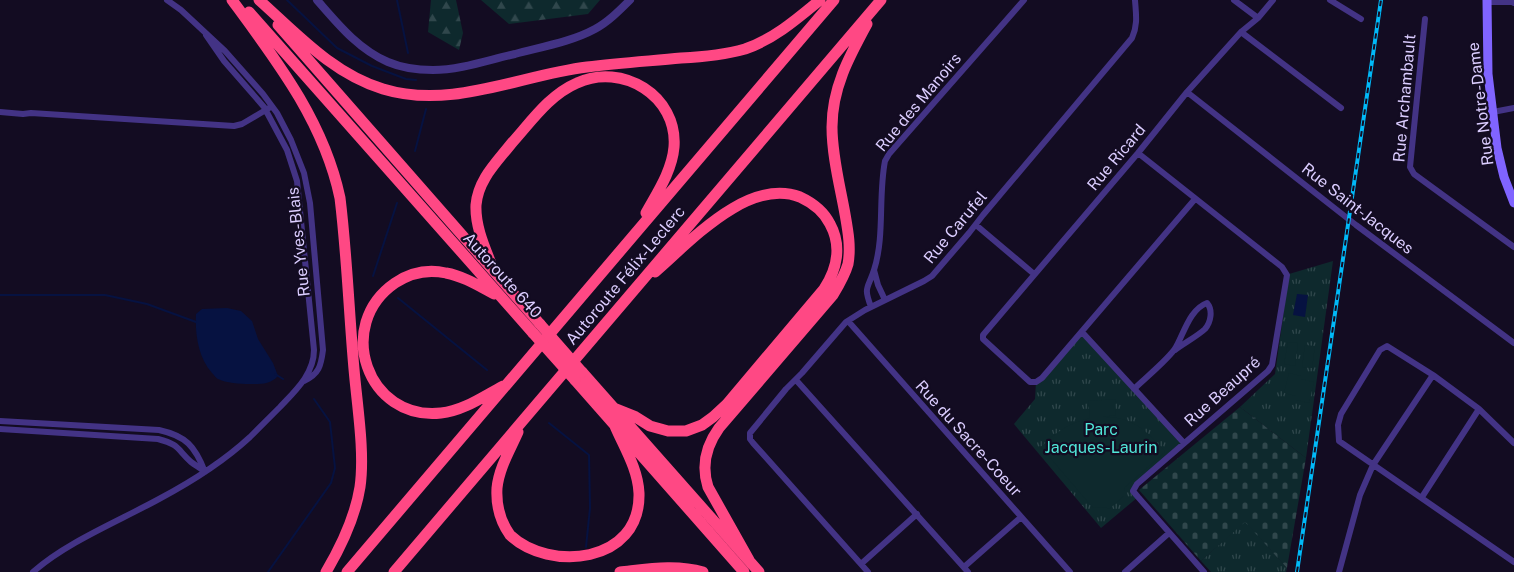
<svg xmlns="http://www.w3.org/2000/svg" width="1514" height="572" viewBox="0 0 1514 572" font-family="'Public Sans',sans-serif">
	<defs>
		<pattern id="grass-tufts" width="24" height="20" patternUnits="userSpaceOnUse" patternTransform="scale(1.25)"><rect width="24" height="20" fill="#0e292d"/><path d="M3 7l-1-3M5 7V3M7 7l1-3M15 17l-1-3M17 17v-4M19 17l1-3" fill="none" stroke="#30474c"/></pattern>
		<pattern id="forest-firs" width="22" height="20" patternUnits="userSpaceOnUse" patternTransform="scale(1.25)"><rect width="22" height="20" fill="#0e292d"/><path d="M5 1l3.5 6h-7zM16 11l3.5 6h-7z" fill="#30474c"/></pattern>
		<pattern id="cemetery-stones" width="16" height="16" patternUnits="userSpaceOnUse" patternTransform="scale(1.25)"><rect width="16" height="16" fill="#0e292d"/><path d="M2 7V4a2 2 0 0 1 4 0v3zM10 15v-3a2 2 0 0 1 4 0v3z" fill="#30474c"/></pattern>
	</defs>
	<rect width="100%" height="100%" fill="#130c22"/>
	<path fill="url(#grass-tufts)" d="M1333,261L1306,458L1240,407L1275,374L1289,274Z
		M1082,332L1184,443L1134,488L1138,497L1101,528L1014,424L1035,399L1036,382Z
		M1245,521L1287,568L1286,572H1211L1201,561Z"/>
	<path fill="url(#forest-firs)" d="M431,0H456L463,33L459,50L428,32Z
		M481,0H600L588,14L509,24Z"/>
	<path fill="url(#cemetery-stones)" d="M1240,407L1306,458L1287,568L1245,522L1201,561L1139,490Z"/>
	<path fill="#0e292d" d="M1288,342L1298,343L1295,366L1284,364Z
		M1305,345L1315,346L1312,368L1302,367Z
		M1289,373L1301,376V379L1314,382L1309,403L1296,400V396L1284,393Z
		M1115,399L1116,415L1103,417C1134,417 1145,430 1165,451L1164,453L1125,487L1124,491V496L1109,509L1105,507L1093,508L1041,447C1057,431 1068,424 1090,418L1088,401Z"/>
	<path fill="#061241" d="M1297,294L1308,295L1305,317L1293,315Z
		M227,308L241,311L252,321L258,339L273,363L278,376C270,385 260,384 249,384C241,384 225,383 218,379C217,379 213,374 212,373C198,357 195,334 196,314L202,309Z"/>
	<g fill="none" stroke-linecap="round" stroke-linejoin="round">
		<path stroke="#061241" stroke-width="2" d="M287,0L337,48L372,66L406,79L416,80
			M397,0L408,53
			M415,151L426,109
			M373,276L397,203
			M0,295H105L147,304L196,322
			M398,298L487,370
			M275,374L283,379
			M549,423L589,455L590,508L586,547
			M268,572L331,483L335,468L330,422L314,399"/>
		<path stroke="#433385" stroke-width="6" d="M167,0L181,10L225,51L263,94L277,113L291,140L304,173L310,203L323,350C321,366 319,374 304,381
			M1234,0L1258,18
			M1330,0L1361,19
			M1487,2H1512L1514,3
			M1425,19L1410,167L1414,174L1514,247
			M1241,32L1341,108
			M1187,92L1356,225L1514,343
			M0,112L23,114L31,113L234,126L242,124L269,108
			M1493,112L1514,108
			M1138,153L1282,267L1287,275L1272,365L1268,371L1137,484L1133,491L1138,497L1204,572
			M1195,199L1042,378L1036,382H1030L983,339V335L1138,153L1187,92L1241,32L1258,18L1273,0
			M976,225L1034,274
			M874,270L878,285L885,300
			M871,307C863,286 868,289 874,270C885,236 878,197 885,161L889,154L1024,0
			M848,321L1070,572
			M1082,332L1184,443
			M796,380L968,572
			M1134,389C1144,379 1170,358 1176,347C1184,333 1190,309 1207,303C1213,310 1211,322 1205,329C1199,335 1183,344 1175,350
			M0,421L159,430C186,436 195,446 205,472
			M0,429L158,439C180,445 176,448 191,462C195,465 200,468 204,471
			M1514,443L1479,409L1433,375L1387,346L1380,350L1341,414L1338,425L1339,441L1514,562
			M1422,497L1479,409
			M861,564L917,514
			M964,567L1021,517
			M33,572C67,542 119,521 159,499C191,482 223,462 250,437C260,427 270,417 280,407C295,391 314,374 314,350L297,181L287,150L264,107L224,61L206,35
			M868,572L753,443L750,439V433L786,389L802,373L846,322L865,310L924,281L932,276L969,233L983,215L1132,38C1138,25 1136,14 1135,0
			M1125,572L1169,533
			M1339,572L1360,495L1373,465L1433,375"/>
		<path stroke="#433385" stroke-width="8" d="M317,0C338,24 358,49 388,62C402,68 418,70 433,70C460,70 488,60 515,54C541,47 571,42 595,29C608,22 619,11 630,0"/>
		<path stroke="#8064ff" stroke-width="9" d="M1487,0L1488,74L1497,148L1504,177L1514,203"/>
		<path stroke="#ff4884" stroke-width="11" d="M232,0C277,61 324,122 340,198C347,255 349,313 354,369C357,405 365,452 360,487C355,518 342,545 326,572
			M259,0C297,34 333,74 383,89C452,110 520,75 587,67C619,63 650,61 681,58C703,57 724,55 745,49C774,39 797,19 820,0
			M249,12L533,333
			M278,25L540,324
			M494,271C486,250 475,228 476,205C478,180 496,163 511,144C531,122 549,95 577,83C622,62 678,96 674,147C672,171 657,193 646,213
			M494,294C479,286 463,276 446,273C428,269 410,273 395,283C334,325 367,421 441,413C463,411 484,396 503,386
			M582,372L759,572
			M575,380L744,572
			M614,408L634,416L650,426L668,431H686L702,425L713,417L727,404L824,289C837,269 842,246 830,224C824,212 813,203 800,197C748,177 690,242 655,272
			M518,432C510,450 499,468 497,488C496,505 500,521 510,535C549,572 641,564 639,493C638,469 624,447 615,426
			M749,560L708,487C701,465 706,446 719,428L833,295C839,285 845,275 848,264C851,247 848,231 845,214C840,186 832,156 832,127C832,88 849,57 867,24
			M347,572L834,0
			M394,572L881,0
			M620,572C648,569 676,564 703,572"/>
		<defs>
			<path id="rail" d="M1297,572L1381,0"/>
		</defs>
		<use href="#rail" stroke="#00b9f8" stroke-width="4"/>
		<use href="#rail" stroke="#130c22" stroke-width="2" stroke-dasharray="5.5" stroke-linecap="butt"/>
		<path stroke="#ff4884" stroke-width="11" d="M540,324L582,372
			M533,333L575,380"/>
	</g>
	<g text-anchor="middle" stroke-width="4.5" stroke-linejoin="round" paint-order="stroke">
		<g font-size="16" fill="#dbcdff" stroke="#130c22">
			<text transform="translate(1404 98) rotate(-85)" y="6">Rue Archambault</text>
			<text transform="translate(918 102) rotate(-50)" y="6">Rue des Manoirs</text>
			<text transform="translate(1480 104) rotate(-97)" y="6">Rue Notre-Dame</text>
			<text transform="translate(1116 157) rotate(-50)" y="6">Rue Ricard</text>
			<text transform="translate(1358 208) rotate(38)" y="6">Rue Saint-Jacques</text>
			<text transform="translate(955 227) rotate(-50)" y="6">Rue Carufel</text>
			<text transform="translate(298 242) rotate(-96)" y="6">Rue Yves-Blais</text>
			<text transform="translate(503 275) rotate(48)" y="6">Autoroute 640</text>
			<text transform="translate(625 275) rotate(-50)" y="6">Autoroute Félix-Leclerc</text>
			<text transform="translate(1222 391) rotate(-42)" y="6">Rue Beaupré</text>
			<text transform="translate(969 438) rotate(48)" y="6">Rue du Sacre-Coeur</text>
		</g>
		<g font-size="16" fill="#51e7d9" stroke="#130c22">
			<text x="1101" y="435">Parc<tspan x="1101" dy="18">Jacques-Laurin</tspan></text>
		</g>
	</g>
</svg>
